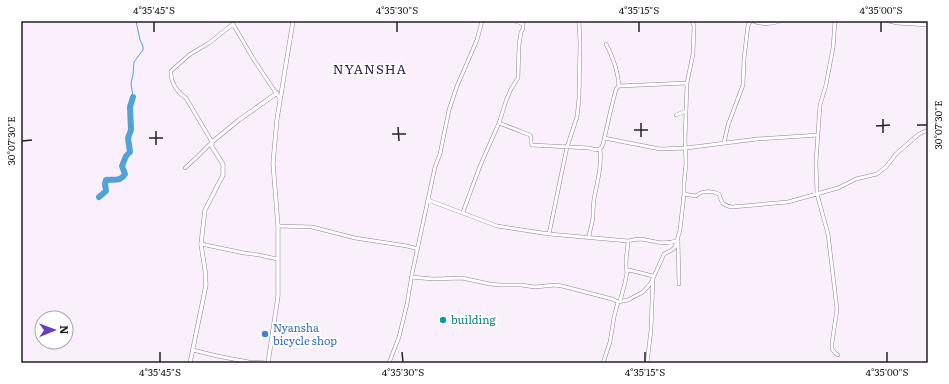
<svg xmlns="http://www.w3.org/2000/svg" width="949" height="384" viewBox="0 0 949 384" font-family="Literata,serif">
	<rect width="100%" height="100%" fill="#faf0fc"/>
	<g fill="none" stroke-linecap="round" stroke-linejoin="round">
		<path stroke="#50a2d7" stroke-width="1" d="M133,97L131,83L133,75L134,62L143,50V46L140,40L136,21"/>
		<path stroke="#50a2d7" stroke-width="6" d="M99,197L106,191L105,184L106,180C114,179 120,182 125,174L122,166L126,156L130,152L128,138L131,130L130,107L133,97"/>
		<defs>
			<path id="minor" d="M753,21C761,25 772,24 780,21
				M835,21L833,48L826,85L820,105L816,162L817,194L828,234L837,309L832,343V349L835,353L838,355
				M889,21L897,23L928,25
				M606,44C613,57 618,72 619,86
				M686,111L687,83L693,54L694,26L692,21
				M676,115L686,111L685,141L686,163L684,184V194
				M499,123L530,135L531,137V143L532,145L589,148C595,150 600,152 603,144L611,109L616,89L619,86L687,83
				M604,138L660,149L686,148L757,139L818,135
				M724,143L728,125L743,85L744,59L748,25L751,21
				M185,168L196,158L212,142L186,98C177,92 170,82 171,71L189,55L209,43L233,24L254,60L280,99
				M428,200L497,226L549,234L628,241C632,240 637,239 641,239C655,241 664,246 678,240L679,284
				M463,212L480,166L499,123L506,101L511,89L518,78L519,45L521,32L523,29V24L515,21
				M278,226L312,227L355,238L407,246L418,249
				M549,234L567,147L577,117L579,98L580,43L579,21
				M589,236C590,230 592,224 593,218C593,212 593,206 594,199C597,183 602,166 600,149
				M201,244L244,253L259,255L277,259
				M627,272C624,261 628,251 628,241
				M411,277L433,279L462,278L490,284L500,285H521L535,287L555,285L562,286L612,299L618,302
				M620,301L625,283L627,272L629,270L653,276L651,330L647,363
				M193,350L217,356L249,362L268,363
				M389,363L399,337L407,304L412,274L435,167L440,154L449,110L457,86L477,40L482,21
				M603,363L610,342L614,317L618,302L628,300L643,292L651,283L664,254L672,250L675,247L680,230L684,194L696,196C702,190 712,191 719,194C722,203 722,205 732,207L788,202L838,188L856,179L877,174L886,167L896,154L912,140L919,134L928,130"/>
			<path id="tertiary" d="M190,363L206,285L205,270L201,244L205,210L223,175V164L212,147V142L239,120L277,93
				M268,363L278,296V226L273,163L277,119L293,21"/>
		</defs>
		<use href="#minor" stroke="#8d848f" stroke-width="4"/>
		<use href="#tertiary" stroke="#8d848f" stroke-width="4.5"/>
		<use href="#minor" stroke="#fff" stroke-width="3"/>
		<use href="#tertiary" stroke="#fff" stroke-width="3.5"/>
	</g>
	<path fill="none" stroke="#242125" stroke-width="1.5" d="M154,22V32M397,22V32M639,22V32M881,22V32M883,119V133M641,123V137M917,125H927M876,126L890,125M398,127L399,141M634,130H648M156,131V145M392,134H406M149,138H163M22,141L32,140M160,352V362M402,352L403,362M645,352V362M887,352V362"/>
	<circle fill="#0f9aa8" stroke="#fff" stroke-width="1.5" cx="443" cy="320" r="4"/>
	<circle fill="#3f7fe0" stroke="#fff" stroke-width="1.5" cx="265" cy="334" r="4"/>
	<g text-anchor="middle" stroke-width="4" stroke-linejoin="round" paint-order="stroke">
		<g font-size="11" fill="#0d838f" stroke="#fff" text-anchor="start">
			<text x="451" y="324">building</text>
		</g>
		<g font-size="11" fill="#366cbe" stroke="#fff" text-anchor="start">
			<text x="273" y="332">Nyansha<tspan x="273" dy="13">bicycle shop</tspan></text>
		</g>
		<g font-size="13" letter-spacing="1" fill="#34245f" stroke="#fff">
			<text x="370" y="74">NYANSHA</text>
		</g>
	</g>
	<rect width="949" height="384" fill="none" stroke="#ffffff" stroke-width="44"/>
	<g transform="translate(54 330) rotate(89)"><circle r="19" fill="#ffffff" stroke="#a7a6a8"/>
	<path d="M0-3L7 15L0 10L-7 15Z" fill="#6540b9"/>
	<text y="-6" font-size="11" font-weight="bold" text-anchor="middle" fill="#242125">N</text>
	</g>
	<rect x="22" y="22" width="905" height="340" fill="none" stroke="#242125" stroke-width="1.5"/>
	<g font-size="10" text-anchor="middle" fill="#242125">
		<text x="154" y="14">4°35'45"S</text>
		<text x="397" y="14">4°35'30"S</text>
		<text x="639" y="14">4°35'15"S</text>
		<text x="881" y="14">4°35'00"S</text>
		<text transform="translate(938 125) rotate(-90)" y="4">30°07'30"E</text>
		<text transform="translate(11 141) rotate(-90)" y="4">30°07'30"E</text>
		<text x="160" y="376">4°35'45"S</text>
		<text x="403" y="376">4°35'30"S</text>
		<text x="645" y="376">4°35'15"S</text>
		<text x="887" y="376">4°35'00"S</text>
	</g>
</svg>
